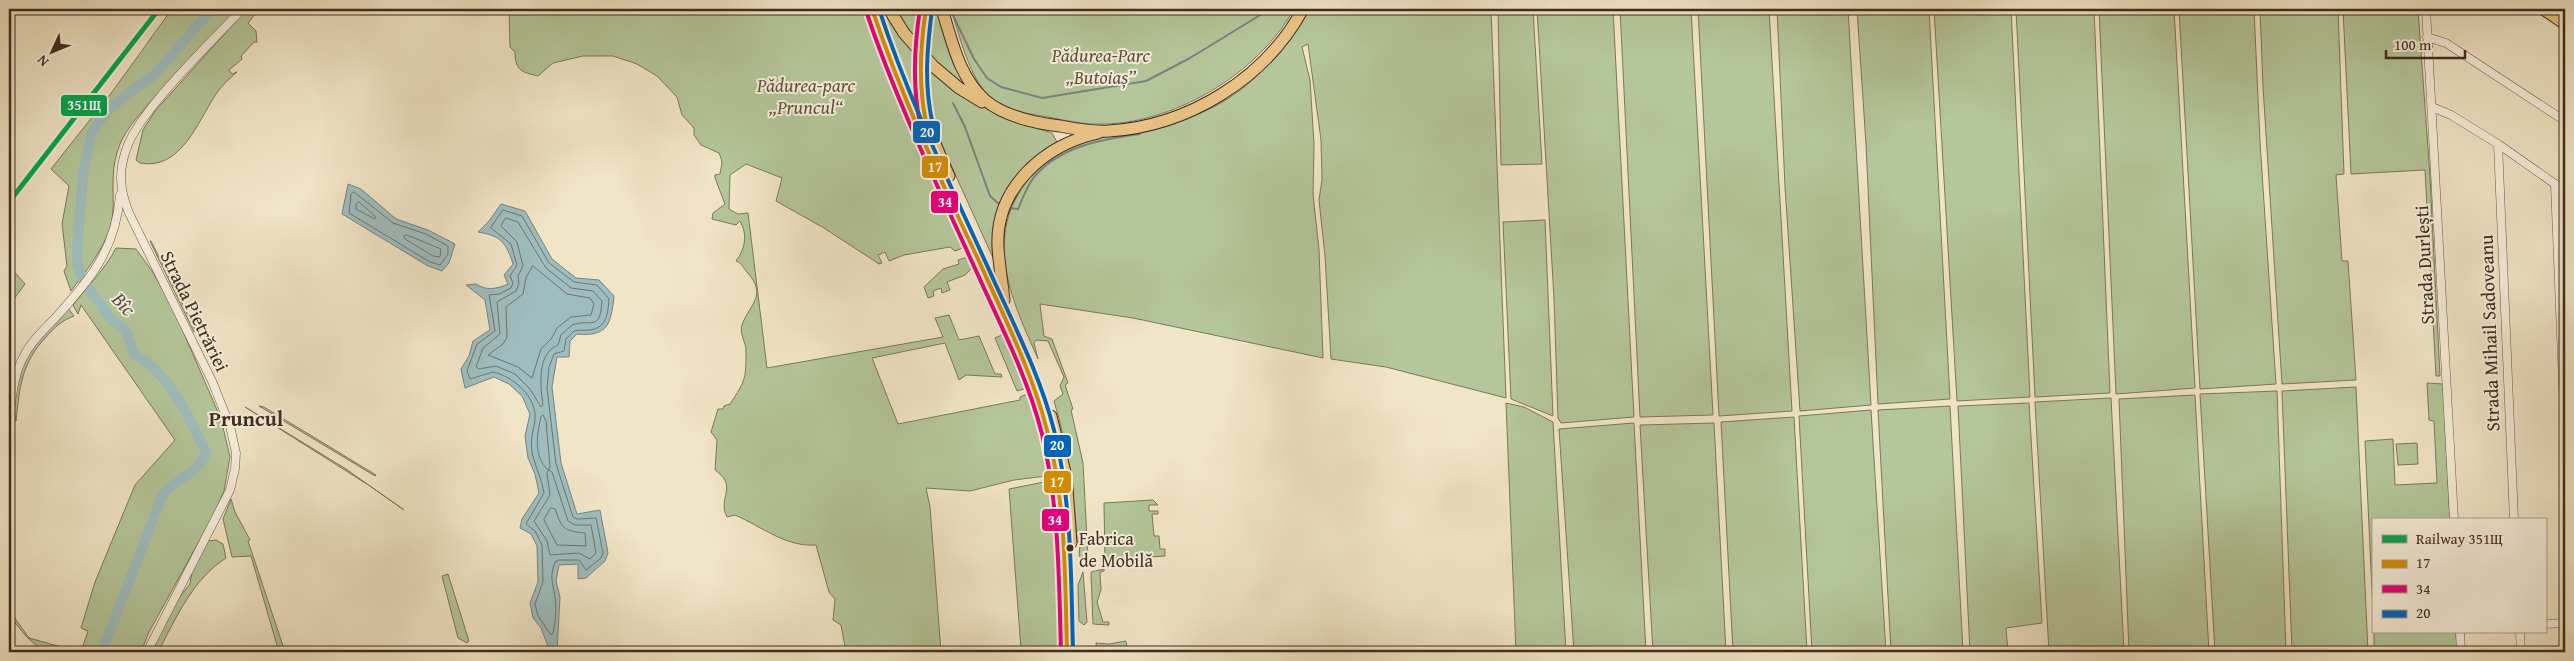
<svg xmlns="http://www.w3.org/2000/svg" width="2574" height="661" viewBox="0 0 2574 661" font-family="'Gentium Book Plus',serif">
	<rect width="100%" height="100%" fill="#f1e5c7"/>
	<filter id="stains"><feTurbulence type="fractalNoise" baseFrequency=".004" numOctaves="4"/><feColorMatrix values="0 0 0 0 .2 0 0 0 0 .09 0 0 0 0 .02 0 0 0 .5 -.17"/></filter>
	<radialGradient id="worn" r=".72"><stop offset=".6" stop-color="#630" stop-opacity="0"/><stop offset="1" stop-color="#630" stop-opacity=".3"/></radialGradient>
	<path fill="#b4c69a" stroke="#7c785c" d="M172,9H237C209,38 181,68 154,98C142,112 127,127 120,144C110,169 114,187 113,211C111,242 88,268 71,291L64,271L67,266L62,224L69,186L51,169L112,92Z
		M247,9H259L248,23L256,31L257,42H254L241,56L242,59L229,70L232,74L237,72C229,79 222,85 216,94C198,121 181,171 140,163L136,160L143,130L155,111Z
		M509,9H867L965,247L955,251L950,247L904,255L889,261L885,252L878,255L882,263L879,264L824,228L776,201L782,178L746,164L730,175L729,209L738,214L748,213L767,368L943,337L935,318L949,315L959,340L979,336L995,374H1001L1002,377L966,375L959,380L945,343L872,358L898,424L1020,400V397L1027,394L1031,396C1036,412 1055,463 1046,476L1014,480L970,491L926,488L930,507L941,652H846L841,625L833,620L835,599L829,592L816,545C785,547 763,527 735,515L727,517C717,497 739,487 715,470L717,440L711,432L718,409H723L724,406L730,404C746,380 746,378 746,350C746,343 739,333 742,325C750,303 768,296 747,272C743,268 742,263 736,261C745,249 748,235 740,221L736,225L712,219L713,213L725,204L715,178V175L720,174C721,165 724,164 719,153L701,145L694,135V128L682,115L677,97L657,76L637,64L613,56H583L553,63L538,76C521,72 515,70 515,52L510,47Z
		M875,9H884L914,52L932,146L910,100Z
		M893,9H922L917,41Z
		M931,9H937L954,64L965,85L937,63L924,48Z
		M951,9H1294C1258,74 1172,126 1096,124C1080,124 1064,120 1048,117C1027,114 1000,109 985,92C968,72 959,34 951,9Z
		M1310,9H1491L1506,398L1386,367L1331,359L1325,256L1319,200L1322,180L1321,140L1308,44L1302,47L1310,80L1314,144L1313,195L1319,249L1323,358L1133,318L1040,304L1044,336L1052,339L1068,383L1065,385L1073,409L1071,410L1083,463L1088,558L1082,559L1079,556L1080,545L1077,541C1074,492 1068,447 1054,401L1063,394L1060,386L1064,377L1048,341L1036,340L1034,343L1038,359C1013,302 983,242 1025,184C1038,166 1059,149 1081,142C1100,136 1119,136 1138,133C1163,128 1186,120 1209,109C1253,89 1285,48 1310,9Z
		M1498,9H1533L1542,164L1501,165Z
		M1537,9H1613L1634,417L1561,423L1558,418L1554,298Z
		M1620,9H1691L1713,415L1640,417Z
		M1698,9H1769L1792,411L1719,416Z
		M1777,9H1848L1871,405L1800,411L1785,187Z
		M1857,9H1929L1950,399L1878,404L1866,144Z
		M1934,9H2011L2030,397L1957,401Z
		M2016,9H2094L2110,393L2035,397Z
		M2099,9H2174L2195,388L2116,394Z
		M2179,9H2254L2260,142L2276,384L2200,389Z
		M2260,9H2338L2344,174L2336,175L2342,261H2348L2356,380L2282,384L2263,87Z
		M2343,9H2418L2430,177L2440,376H2436L2425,170L2351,174Z
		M922,61C957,100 1003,118 1052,133L1057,142L1026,165L1017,176L994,260L931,121Z
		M1545,220L1553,416L1511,399L1503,222Z
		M150,241H151L196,331L194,332Z
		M116,248L136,249L152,271L172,306L221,419L230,457L224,491L213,516L149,632L141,652H81L88,631L81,628L95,582L135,485L175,440L81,305L78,314L73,305C88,286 105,269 116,248Z
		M968,257L974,266L965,275L947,282L950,290L942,293L941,288L933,291L934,296L928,298L924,287L943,269L959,264L958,260Z
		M11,268L25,284L11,303L9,301V271Z
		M68,308L74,316C61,321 55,327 46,337C21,364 20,386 16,421L13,404L19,375L26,356L34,345Z
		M1004,334L1027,383L1024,389L1017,391L995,338Z
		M2427,383L2443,384L2450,520H2373V612L2365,441L2393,439L2395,485L2437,483L2434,421L2429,420Z
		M2356,387L2368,652H2292L2282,391Z
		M2277,391L2286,652H2215L2200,394Z
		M2195,395L2209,652H2129L2119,399Z
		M2111,398L2124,652H2049L2035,402Z
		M1506,403L1524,407L1553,422L1566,652H1516Z
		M2029,403L2042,623L2006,628L2008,652H1970L1958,406Z
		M259,406L264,407L376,475L375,476Z
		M1950,406L1963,652H1891L1878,410Z
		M245,407L346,469L404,510L370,486Z
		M1871,410L1886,652H1812L1799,416Z
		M1794,417L1807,652H1733L1721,422Z
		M1634,423L1646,652H1574L1559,429Z
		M1714,423L1726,652H1653L1640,425Z
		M2417,443L2418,464L2398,465L2396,444Z
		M1044,482L1051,486L1053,495L1059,585C1052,603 1062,630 1062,652L1021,649L1009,489Z
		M231,499L235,512L250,540L248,541L285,652H279L251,556L232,557L223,519Z
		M1153,500L1158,505H1149V511H1158V514H1152L1154,536H1159L1160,549H1165V556L1105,560L1104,503Z
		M216,540L223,544L226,558C193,579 176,618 158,652H150L173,605L190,584L192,571L207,541Z
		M1104,569V571L1100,572L1101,590L1097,602L1103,622H1109V625L1093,624L1091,572Z
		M1083,572L1087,622L1084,625L1079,621L1078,585Z
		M448,574L469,641L467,643L458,638L442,576Z
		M9,610L29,638L65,648L64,651C39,658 21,631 9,614Z
		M2374,632H2456L2457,652H2374Z
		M1126,641L1128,652H1097L1096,643L1109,644Z"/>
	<path fill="#9ebdbe" stroke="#7a837e" d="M348,184L361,189L396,219L428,230L455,244L449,263L442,271L428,266L342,214Z
		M501,204L525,211L552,259L576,278L599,280L614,296C611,324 608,337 577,334L570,341L569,357H557L552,387L561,463L577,514L600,510L608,553L605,561L586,578L578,579V564L559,565L556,581L560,597L557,652H550L541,628L533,618L530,603L538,582L537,546L531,534L520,528L522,519L539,493L535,474L528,458L525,436L530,414L522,396L509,384L494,377L465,388L461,369L469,356L473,341L490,330L485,300L466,285L476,284C486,291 497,289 508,284L504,275L513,264C506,242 501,236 478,232L489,221Z"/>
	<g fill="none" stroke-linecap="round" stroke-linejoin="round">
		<path stroke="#71746e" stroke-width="1" d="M354,192L393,223L426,234L448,246V254L440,265L430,262L349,213L351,194Z
			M359,202L375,216V219L356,209V204Z
			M503,210L522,216L549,263L574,282L597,285L609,299C608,312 607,328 590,330C585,331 580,329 574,331L566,339L564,351L554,354L549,367L547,388L556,464L573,517L577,519L596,518L603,553L601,558L586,570L579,560H559L555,562C549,580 553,581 555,597C557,609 555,622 553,633L551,635L538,616L535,604L543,582L542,545L535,531L526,524L544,493C542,479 536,469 533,456C528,438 536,428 535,414C533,393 511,376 493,372L470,379L467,371L477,344L495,331L489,295L499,294L511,288L513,283L510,276L517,265L511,244L491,228Z
			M506,218L518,222L546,268L571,288L593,291L602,301C600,333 591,318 572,325L561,335L558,345C537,353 540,386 543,405L541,407L530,389L515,374L496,366L479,369L476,367L483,348L500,334L497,302L516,291L519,284L518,276L523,266L517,242L501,226Z
			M407,235L441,249L440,257L433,256L405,239L404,236Z
			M533,266L567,294L590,298L594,304L591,315L571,317L557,328L551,339L541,349L532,378L518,367L488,355L503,344L507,337L506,307L523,294L526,278Z
			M543,415L546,421L550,467L548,470C533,457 537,433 541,417Z
			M549,470L552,472L568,521L575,525H591L596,553L590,559L579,553L550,555L547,541L534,521L550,495L547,473Z
			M551,508L555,509C562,529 564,531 585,533L586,546L557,545L544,520Z"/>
		<path stroke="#7a837e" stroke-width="2" d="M950,9L974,59L987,78L1001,87L1042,98L1146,81L1190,58L1270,9
			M953,103L965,127L990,196L1000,205
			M1008,208L1018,209C1023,198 1027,186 1034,177C1060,146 1103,139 1140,134"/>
		<path stroke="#9ebdbe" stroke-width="10" d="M102,652L162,496C173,479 202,472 206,452L187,414L169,385L153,367L134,354L126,331L110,318L82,279L77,263V250L83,176L91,134L108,109L155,74L212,9"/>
		<defs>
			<path id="minor" d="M2426,9L2454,520
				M2556,9L2565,13
				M2427,37L2446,43L2565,121
				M2432,107L2451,115L2498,144L2565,191
				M2498,144L2514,520
				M2555,184L2565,431
				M9,419C12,398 13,375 24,356C31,341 45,329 56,317C91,279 116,248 120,195
				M2545,624L2565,623
				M2460,632L2461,652
				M2520,632L2521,652
				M147,652L230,490L235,469L236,453L230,426L212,381L129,213C120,190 118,173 126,150C138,111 213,41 242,9"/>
			<path id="highway" d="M872,9C904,113 957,211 1001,311C1014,341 1029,370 1039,401C1066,483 1064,568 1067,652
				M889,9L904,33
				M926,9C923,28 919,47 918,66C918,106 933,141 949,176
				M942,9C952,41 959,77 985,100C1005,117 1035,123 1060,126C1075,129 1093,132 1109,131C1188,126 1265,79 1303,9
				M2543,9L2565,24
				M933,66L959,88L982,102
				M1004,300C1002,282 999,264 998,247C995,188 1044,145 1098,133
				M1051,416L1066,476L1071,543"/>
		</defs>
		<use href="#minor" stroke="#6f5a49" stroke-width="9"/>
		<use href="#highway" stroke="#442b1f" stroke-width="13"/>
		<use href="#minor" stroke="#f6eedb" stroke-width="8"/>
		<use href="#highway" stroke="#e8c284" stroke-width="11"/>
		<defs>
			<path id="highway-bridge" d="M904,33L933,66"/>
		</defs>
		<use href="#highway-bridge" stroke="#442b1f" stroke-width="13" stroke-linecap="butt"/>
		<use href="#highway-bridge" stroke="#e8c284" stroke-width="11"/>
		<defs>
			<path id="bus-1" d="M872,9C901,95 939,177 978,259C1003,315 1032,371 1047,430C1066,502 1065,578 1067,652
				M926,9C920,47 918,84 926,122"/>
			<path id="bus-2" d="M920,9C914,48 912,85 920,123
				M866,11C898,106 942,195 983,286C1005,334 1029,382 1042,434C1059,505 1059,579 1061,652"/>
			<path id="bus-3" d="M879,9C910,104 954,192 995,283C1017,331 1041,379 1054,430C1072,502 1071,578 1073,652
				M932,121C924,83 927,48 932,10"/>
		</defs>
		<use href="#bus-1" stroke="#f6eedb" stroke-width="8"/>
		<use href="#bus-2" stroke="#f6eedb" stroke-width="8"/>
		<use href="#bus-3" stroke="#f6eedb" stroke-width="8"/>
		<use href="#bus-1" stroke="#d38d06" stroke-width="4"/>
		<use href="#bus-2" stroke="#e5007d" stroke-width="4"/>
		<use href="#bus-3" stroke="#0065bd" stroke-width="4"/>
		<defs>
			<path id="rail-1" d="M9,202L159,9"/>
		</defs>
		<use href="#rail-1" stroke="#f6eedb" stroke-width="9"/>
		<use href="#rail-1" stroke="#00a651" stroke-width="5"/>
	</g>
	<circle fill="#442b1f" stroke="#f6eedb" stroke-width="2" cx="1070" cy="548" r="4.5"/>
	<g text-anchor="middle" stroke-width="4" stroke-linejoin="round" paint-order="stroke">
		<g font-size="18" fill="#442b1f" stroke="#f6eedb" text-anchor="start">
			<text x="1079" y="545">Fabrica<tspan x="1079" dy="22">de Mobilă</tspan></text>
		</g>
		<g font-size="19" font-style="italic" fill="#60523e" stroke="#f6eedb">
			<text x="1101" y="62">Pădurea-Parc<tspan x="1101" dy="22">„Butoiaș”</tspan></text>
			<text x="806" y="92">Pădurea-parc<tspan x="806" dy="22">„Pruncul“</tspan></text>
		</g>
		<g font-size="19" fill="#442b1f" stroke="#f6eedb">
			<text transform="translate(2424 265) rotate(-93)" y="7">Strada Durlești</text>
			<text transform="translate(195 311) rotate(64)" y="7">Strada Pietrăriei</text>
			<text transform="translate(2489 333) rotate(-92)" y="7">Strada Mihail Sadoveanu</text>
		</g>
		<g font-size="20" font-style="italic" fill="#5a5047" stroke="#f6eedb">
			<text transform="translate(124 304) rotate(47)" y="7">Bîc</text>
		</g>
		<g font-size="21" font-weight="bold" fill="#442b1f" stroke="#f6eedb">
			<text x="246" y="426">Pruncul</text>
		</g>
	</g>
	<g stroke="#f6eedb" stroke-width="2">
		<rect x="60" y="94" width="48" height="23" rx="5" fill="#00a651"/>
		<rect x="912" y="120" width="29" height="24" rx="5" fill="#0065bd"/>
		<rect x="921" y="155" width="28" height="24" rx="5" fill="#d38d06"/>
		<rect x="930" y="190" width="29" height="24" rx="5" fill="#e5007d"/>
		<rect x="1043" y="434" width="29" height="24" rx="5" fill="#0065bd"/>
		<rect x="1043" y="470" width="29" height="24" rx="5" fill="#d38d06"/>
		<rect x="1041" y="508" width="29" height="24" rx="5" fill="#e5007d"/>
	</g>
	<g font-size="14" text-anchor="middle" font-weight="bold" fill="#fff">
		<text x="84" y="110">351Щ</text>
		<text x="927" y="137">20</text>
		<text x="935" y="172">17</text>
		<text x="945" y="207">34</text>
		<text x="1057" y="450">20</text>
		<text x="1057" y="487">17</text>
		<text x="1055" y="525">34</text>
	</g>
	<rect width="2574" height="661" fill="none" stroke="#f1e5c7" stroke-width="30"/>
	<rect x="10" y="10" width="2554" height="641" fill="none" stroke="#442b1f" stroke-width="2.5"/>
	<rect x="15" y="15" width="2544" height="631" fill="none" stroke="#442b1f"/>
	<rect x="2372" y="518" width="175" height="115" fill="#f6eedb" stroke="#afa090"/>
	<rect x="2382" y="535" width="25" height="8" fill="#00a651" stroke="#afa090"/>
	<text x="2416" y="544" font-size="15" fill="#442b1f">Railway 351Щ</text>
	<rect x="2382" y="560" width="25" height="8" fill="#d38d06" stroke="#afa090"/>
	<text x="2416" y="568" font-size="15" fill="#442b1f">17</text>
	<rect x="2382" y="585" width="25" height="8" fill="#e5007d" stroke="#afa090"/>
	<text x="2416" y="594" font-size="15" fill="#442b1f">34</text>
	<rect x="2382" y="610" width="25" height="8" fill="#0065bd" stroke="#afa090"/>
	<text x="2416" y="618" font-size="15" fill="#442b1f">20</text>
	<g transform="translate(52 52) rotate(226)" stroke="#f6eedb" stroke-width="4" paint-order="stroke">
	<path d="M0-4L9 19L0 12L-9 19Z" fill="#442b1f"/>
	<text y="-8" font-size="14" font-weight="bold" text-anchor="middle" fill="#442b1f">N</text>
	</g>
	<path d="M2386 50v8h79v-8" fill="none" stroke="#442b1f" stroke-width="2.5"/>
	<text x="2394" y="50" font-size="15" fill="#442b1f" stroke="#f6eedb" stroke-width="4" paint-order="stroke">100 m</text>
	<rect width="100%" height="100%" filter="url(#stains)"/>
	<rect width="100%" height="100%" fill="url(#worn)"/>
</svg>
